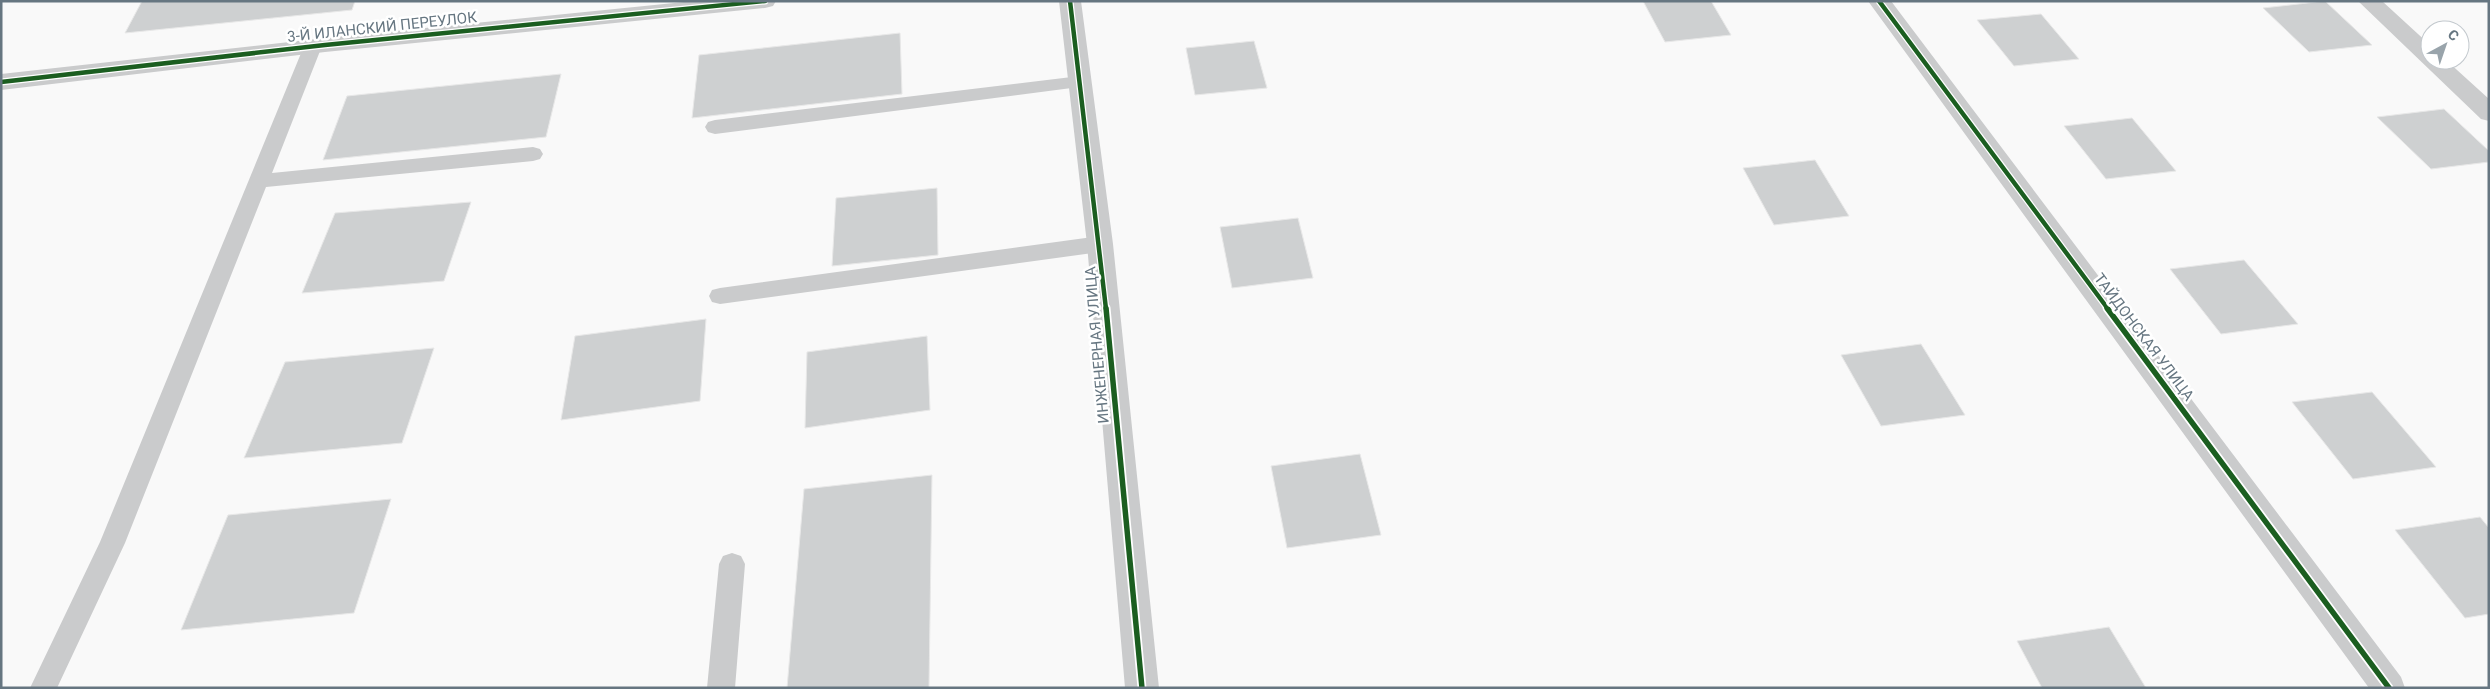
<svg xmlns="http://www.w3.org/2000/svg" width="2490" height="689" viewBox="0 0 2490 689" font-family="Roboto,sans-serif">
	<rect width="100%" height="100%" fill="#f9f9f9"/>
	<path fill="#ced0d1" stroke="#e8e8e8" d="M142,1H355L352,10L125,33Z
		M1643,1H1711L1731,35L1665,42Z
		M2325,1L2372,45L2309,52L2263,8Z
		M2041,14L2079,59L2014,66L1977,20Z
		M900,33L902,94L692,118L699,55Z
		M1254,41L1267,88L1195,95L1186,48Z
		M561,74L546,137L323,160L347,96Z
		M2444,109L2489,151V162L2431,169L2377,117Z
		M2132,118L2176,171L2106,179L2064,126Z
		M1815,160L1849,216L1774,225L1743,168Z
		M937,188L938,255L832,266L836,198Z
		M471,202L444,281L302,293L335,213Z
		M1298,218L1313,278L1232,288L1220,227Z
		M2244,260L2298,324L2221,334L2170,269Z
		M706,319L700,401L561,420L575,336Z
		M927,336L930,410L805,428L807,352Z
		M1921,344L1965,415L1881,426L1841,355Z
		M434,348L402,443L244,458L285,362Z
		M2372,392L2436,467L2353,479L2292,402Z
		M1360,454L1381,535L1287,548L1271,466Z
		M932,475L929,688H787L804,489Z
		M391,499L354,613L181,630L228,515Z
		M2480,517L2489,528V614L2465,618L2395,530Z
		M2109,627L2146,688H2042L2017,641Z"/>
	<g fill="none" stroke-linecap="round" stroke-linejoin="round">
		<path fill="#cacbcc" fill-rule="evenodd" d="M313,40L320,42L322,46L272,173L533,147L540,149L543,154L540,159L533,161L266,187L125,543L57,688H30L100,542L304,46L306,42Z
			M1080,76L1087,78L1089,82L1087,86L715,134L708,132L705,127L708,122L715,120Z
			M1100,236L1107,239L1111,244L1107,249L1100,252L720,304L712,302L709,296L712,290L720,288Z
			M732,553L741,556L745,564L735,688H707L719,564L723,556Z"/>
		<path fill="#cacbcc" fill-rule="evenodd" d="M694,1H776L773,6L765,8L325,52L1,90V74L325,38Z
			M1059,1H1081L1113,244L1159,688H1125L1087,244Z
			M1868,1H1891L2401,677L2405,688H2369Z
			M2358,1H2382L2430,45V60H2446L2489,99V121L2481,119Z"/>
		<defs>
			<path id="cycleway-far1" d="M1070,1L1106,309
				M1879,1L2108,309
				M1,82L325,45L765,1"/>
			<path id="cycleway" d="M1106,308L1142,688
				M2107,308L2389,688"/>
		</defs>
		<use href="#cycleway-far1" stroke="#fff" stroke-width="7"/>
		<use href="#cycleway" stroke="#fff" stroke-width="9"/>
		<use href="#cycleway-far1" stroke="#1b5e20" stroke-width="4.5"/>
		<use href="#cycleway" stroke="#1b5e20" stroke-width="5.5"/>
	</g>
	<g text-anchor="middle" stroke-width="5" stroke-linejoin="round" paint-order="stroke">
		<g font-size="15" fill="#667681" stroke="#fff">
			<text transform="translate(382 27) rotate(-6)" y="5">3-Й ИЛАНСКИЙ ПЕРЕУЛОК</text>
			<text transform="translate(2144 337) rotate(53)" y="5">ТАЙДОНСКАЯ УЛИЦА</text>
			<text transform="translate(1097 345) rotate(-95)" y="5">ИНЖЕНЕРНАЯ УЛИЦА</text>
		</g>
	</g>
	<rect width="2490" height="689" fill="none" stroke="#667681" stroke-width="5"/>
	<g transform="translate(2445 45) rotate(40)"><circle r="24" fill="#ffffff" stroke="#c2c8cd"/>
	<path d="M0-4L9 19L0 12L-9 19Z" fill="#99a4ab"/>
	<text y="-8" font-size="14" font-weight="bold" text-anchor="middle" fill="#667681">С</text>
	</g>
</svg>
